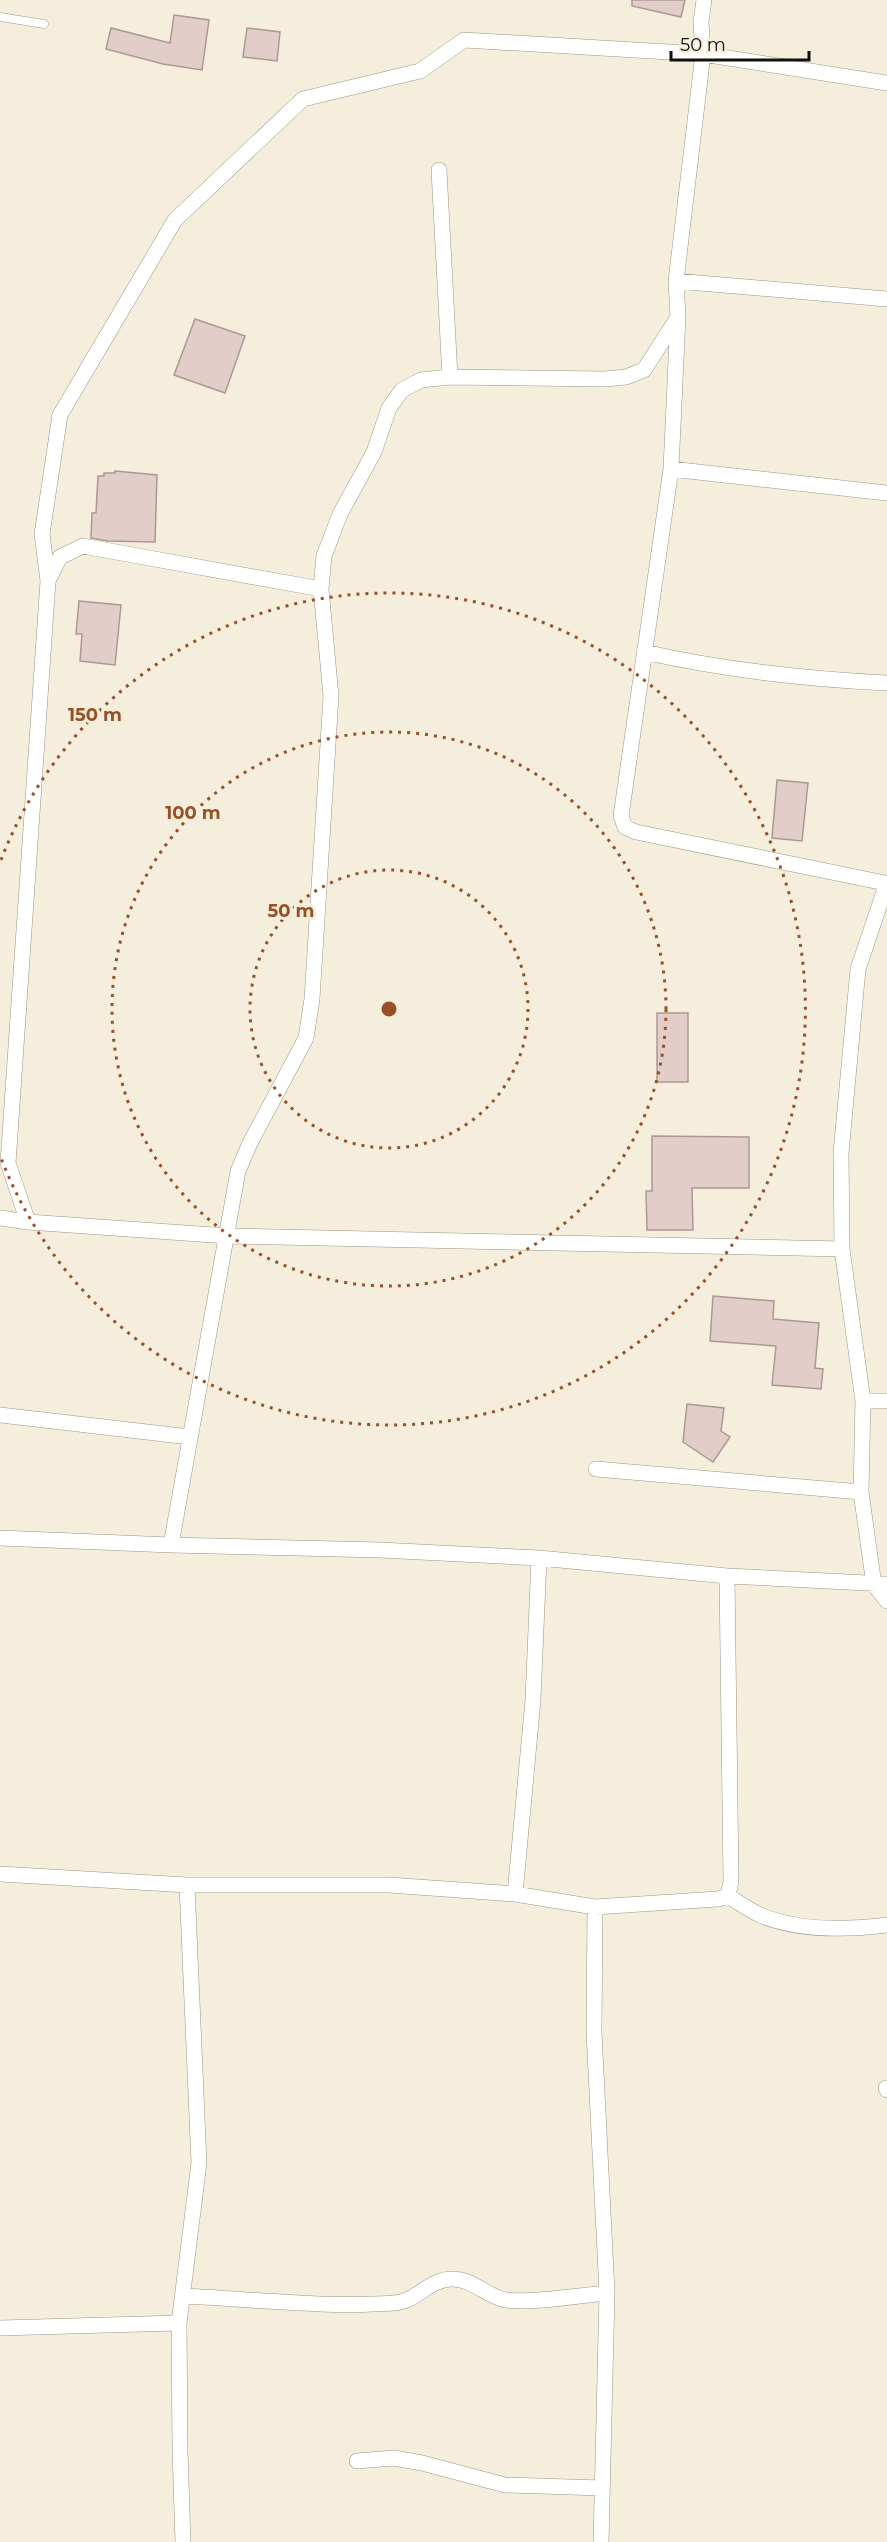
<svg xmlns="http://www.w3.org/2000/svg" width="887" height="2542" viewBox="0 0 887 2542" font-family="Montserrat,sans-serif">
	<rect width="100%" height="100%" fill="#f5eedc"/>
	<path fill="#e2cdc9" stroke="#ac9894" stroke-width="1.5" d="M632,0H685L681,17L632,6Z
		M174,15L209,20L202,70L163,64L106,49L111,28L170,43Z
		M247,28L280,32L277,61L243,57Z
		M195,319L245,336L225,393L174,375Z
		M115,471L157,475L155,542L108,541L91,538L92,513H96L98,476H104V473H115Z
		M79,601L121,605L115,665L80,661L82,634H76Z
		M777,780L808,783L802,841L772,838Z
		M657,1013H688V1082H657Z
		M652,1136L749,1137V1188H692L693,1230H647L646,1191H652Z
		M713,1296L774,1301L773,1319L819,1323L815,1368L823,1369L821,1389L772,1385L776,1346L710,1341Z
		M687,1404L724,1408L721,1431L730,1437L713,1462L683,1442Z"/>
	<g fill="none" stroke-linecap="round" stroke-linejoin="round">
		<defs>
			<path id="service" d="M0,17L44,24"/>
			<path id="minor" d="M704,0L701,22L703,54L676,281L678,317L671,469L621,816L625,827L636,832L885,883
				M439,170L450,377
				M676,281L887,299
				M671,469L887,493
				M48,581L42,534L60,415L175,220L303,99L420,71L464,40L703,54L887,83
				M644,652C724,670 805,679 887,683
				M887,883L858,969L841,1153L842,1249L863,1401L861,1492L874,1585L887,1601
				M0,1218L28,1222L228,1236L842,1249
				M28,1222L8,1163L48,581L60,557L83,546L321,589
				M863,1401H887
				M0,1415L190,1437
				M596,1469L861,1492
				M0,1538L171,1545L380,1550L539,1558L727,1576L887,1584
				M171,1545L238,1171L250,1143L306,1038L312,999L331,696L321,589L324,556L340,514L374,452L389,408L402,390L421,380L450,377L604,379L626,377L644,370L678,317
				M539,1558L533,1700L515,1894L595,1907L718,1899L728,1896C738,1902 749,1910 760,1915C798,1931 847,1930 887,1925
				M727,1576L731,1881L728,1896
				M0,1874L187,1885H389L515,1894
				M595,1907L594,2032L607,2293L601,2542
				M886,2088L887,2090
				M183,2296C251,2299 326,2308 394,2303C416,2302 429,2279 452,2279C474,2279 487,2297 506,2300C530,2304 581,2295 607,2293
				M0,2328L179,2323
				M357,2461L394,2458L422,2463L505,2485L602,2488
				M183,2542L180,2450L179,2323L199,2163L187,1885"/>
		</defs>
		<use href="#service" stroke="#9c9585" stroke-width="9"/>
		<use href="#minor" stroke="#9c9585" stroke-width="16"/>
		<use href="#service" stroke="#fff" stroke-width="8"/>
		<use href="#minor" stroke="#fff" stroke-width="15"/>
	</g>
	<g fill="none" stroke="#965126" stroke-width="3" stroke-dasharray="3 6">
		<circle cx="389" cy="1009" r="139"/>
		<circle cx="389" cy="1009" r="277"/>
		<path d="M1 860A416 416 0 1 1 1 1158"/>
	</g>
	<circle cx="389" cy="1009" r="9" fill="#965126" stroke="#f5eedc" stroke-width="3"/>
	<g font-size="18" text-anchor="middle" font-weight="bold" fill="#965126" stroke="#f5eedc" stroke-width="6" stroke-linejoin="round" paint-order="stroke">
		<text x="95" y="721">150 m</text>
		<text x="193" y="819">100 m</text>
		<text x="291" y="917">50 m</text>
	</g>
	<path d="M671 51v9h138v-9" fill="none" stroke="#12100a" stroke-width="3"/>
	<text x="680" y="51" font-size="18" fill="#12100a" stroke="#f5eedc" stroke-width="4.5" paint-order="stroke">50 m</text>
</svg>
